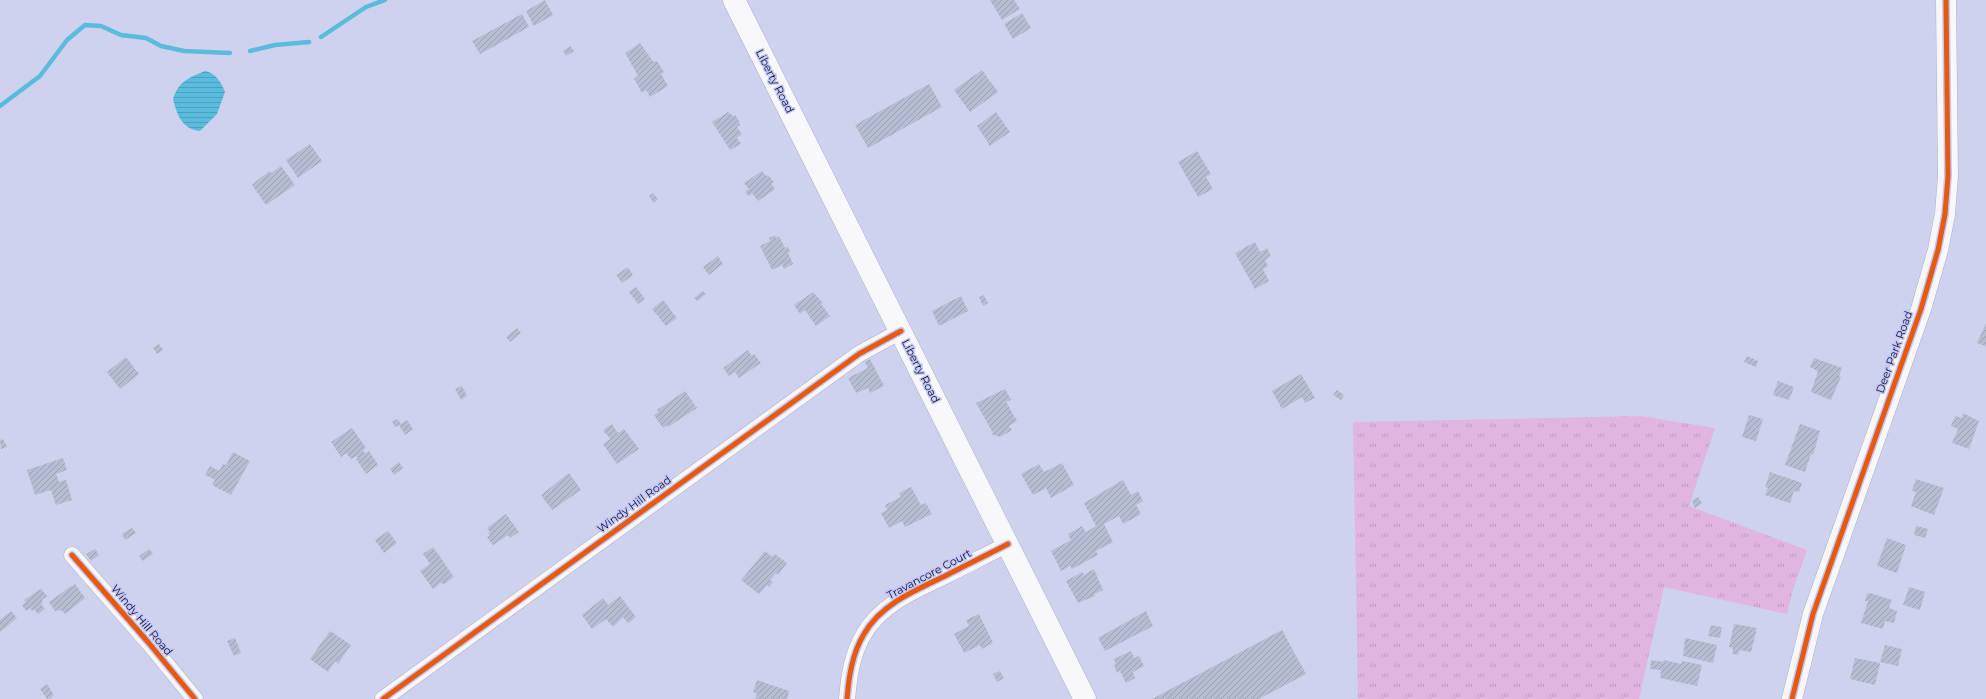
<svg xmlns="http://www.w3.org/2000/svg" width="1986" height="699" viewBox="0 0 1986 699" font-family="Montserrat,sans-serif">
	<defs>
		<pattern id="grass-tufts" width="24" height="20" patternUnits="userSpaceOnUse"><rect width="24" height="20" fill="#e0b5df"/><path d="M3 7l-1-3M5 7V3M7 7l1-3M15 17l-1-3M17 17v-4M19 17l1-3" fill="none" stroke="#bf9bbf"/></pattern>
		<pattern id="water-rules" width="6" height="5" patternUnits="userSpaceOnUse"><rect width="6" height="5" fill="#59bcdd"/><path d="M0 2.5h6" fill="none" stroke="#4da1be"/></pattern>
		<pattern id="building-hatch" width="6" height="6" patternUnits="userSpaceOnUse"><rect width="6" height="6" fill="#b6bdd2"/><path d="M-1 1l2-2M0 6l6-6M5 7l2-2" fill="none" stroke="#9ca2b4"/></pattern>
	</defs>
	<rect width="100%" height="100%" fill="#cfd2ee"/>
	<path fill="url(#grass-tufts)" d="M1640,416L1715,428L1689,506L1807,550L1792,593L1787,614L1664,587L1639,699H1358L1353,422Z"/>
	<path fill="url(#water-rules)" d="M205,71C216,73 221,82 225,92L217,114L200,131C182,129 177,115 173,99C179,81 188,78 205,71Z"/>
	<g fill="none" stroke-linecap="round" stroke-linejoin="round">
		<path stroke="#59bcdd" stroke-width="4.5" d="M321,37L366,7L385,0
			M250,51L275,45L309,42
			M0,106L40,76L67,40L85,25L101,26L121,35L146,38L161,46L184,51L230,53"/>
	</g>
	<path fill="url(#building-hatch)" d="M545,0L553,15L534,26L526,11Z
		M990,0H1014L1020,9L1002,20Z
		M1022,13L1031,28L1013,39L1004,24Z
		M522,14L529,27L480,54L472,41Z
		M640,43L652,60L654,62L657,61L664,72L661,74L668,86L650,97L646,90L642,93L634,79L638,76L625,53Z
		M570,46L574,51L566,56L563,51Z
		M982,70L998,92L970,112L954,90Z
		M929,84L942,107L868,148L855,125Z
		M728,112L733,116L735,115L739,121L740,125L737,127L742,134L737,138L741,144L730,150L712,122Z
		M996,112L1010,132L990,146L977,126Z
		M310,144L322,161L298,178L286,160Z
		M1197,151L1211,174L1206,177L1213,189L1198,197L1178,162Z
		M281,166L295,185L266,205L252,185L269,171L271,173Z
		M762,171L766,176L768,175L774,182L771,184L775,189L758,201L752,193L749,196L745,192L749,189L744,183Z
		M653,193L658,199L654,203L649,196Z
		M775,235L776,238L779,236L785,248L788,247L790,252L788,253L793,264L784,269L782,265L772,270L760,246L770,241L769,238Z
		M1255,242L1260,252L1267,248L1271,256L1265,260L1268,266L1263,269L1269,281L1255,289L1235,253Z
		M718,256L723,264L709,275L703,267Z
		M628,267L633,275L622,283L616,275Z
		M636,287L645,299L638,304L629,292Z
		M703,291L706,294L697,301L694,298Z
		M813,292L823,303L821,304L830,316L816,326L805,310L800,314L794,305Z
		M984,295L988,303L983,306L979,297Z
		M961,296L968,311L939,326L932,311Z
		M663,300L677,318L666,326L652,309Z
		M1986,323V346L1977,343Z
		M517,328L521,333L510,342L506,337Z
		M159,344L163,350L157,354L153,348Z
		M748,350L752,356L754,354L761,363L739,378L735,372L729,376L723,368Z
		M1747,356L1758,361L1756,367L1744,362Z
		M126,357L139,374L120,389L107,372Z
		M1814,358L1842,368L1839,376L1841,377L1831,400L1811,392L1818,371L1810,367Z
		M870,359L884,386L870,393L868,388L856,393L848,378L868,368L865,362Z
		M1301,374L1315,398L1305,403L1302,397L1282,409L1272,391Z
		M1778,381L1794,387L1789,400L1773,395Z
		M462,386L467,396L461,400L455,389Z
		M1005,389L1011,400L1006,402L1017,421L1009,426L1012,430L1000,437L991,434L993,433L976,403Z
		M1337,390L1344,395L1341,400L1333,395Z
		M685,391L697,408L668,427L667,425L663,428L654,415L659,412L657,410Z
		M1963,413L1979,421L1969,449L1952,443L1958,429L1951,426L1955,416L1962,418Z
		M1749,415L1763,419L1756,441L1742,437Z
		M397,419L401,424L407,420L413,429L405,435L399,425L395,427L392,422Z
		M612,424L618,433L624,429L639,449L617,464L603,444L610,439L603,430Z
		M1800,424L1820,431L1813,455L1811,454L1805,472L1785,465Z
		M352,428L366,448L363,451L365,453L369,451L378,465L366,474L356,459L358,458L356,456L351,459L346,453L341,457L331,442Z
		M3,439L7,447L1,449L0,440Z
		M233,452L250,461L231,495L212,485L215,480L205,475L210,466L219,471L223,464L226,465Z
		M63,458L67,470L56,474L59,482L66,480L72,500L56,505L51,490L35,495L27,470Z
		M399,462L403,468L394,475L390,469Z
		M1062,463L1074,485L1051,498L1046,488L1033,495L1021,474L1039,464L1044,472Z
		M1770,472L1802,483L1799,492L1794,491L1790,503L1765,495L1768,488L1765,487Z
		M569,473L581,490L552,510L541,495Z
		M1916,479L1944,488L1934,515L1911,506L1916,492L1912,491Z
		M1123,480L1131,495L1138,491L1143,501L1136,505L1141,514L1123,524L1119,516L1104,524L1113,542L1096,551L1098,555L1072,569L1070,566L1061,571L1051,551L1071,540L1068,534L1082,526L1086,532L1096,526L1084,503Z
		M911,487L921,505L926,503L932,514L905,527L902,521L889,528L881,513L887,510L885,505L901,497L899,493Z
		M1698,497L1702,503L1695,508L1692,501Z
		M506,514L519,532L510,538L508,535L493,545L487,537L490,535L488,533L490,532L487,528Z
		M1916,526L1928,529L1925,538L1914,535Z
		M132,528L136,533L125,540L122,534Z
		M388,531L397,543L384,553L375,540Z
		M1887,538L1906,545L1897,573L1877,566Z
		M433,547L454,577L443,585L442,582L433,589L420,571L430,564L423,554Z
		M95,549L99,555L91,561L86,554Z
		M149,549L153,554L143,561L139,556Z
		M765,551L772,557L775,554L787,563L778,575L776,573L770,580L773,582L769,587L767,585L759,594L741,580Z
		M1094,569L1103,590L1094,594L1095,596L1078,603L1066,581L1082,572L1084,575Z
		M75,584L85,598L65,614L61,610L55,611L49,602L71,586L72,587Z
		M1909,587L1925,592L1920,610L1903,605Z
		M41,589L47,596L42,600L43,602L41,604L45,609L38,614L34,609L32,611L30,608L26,611L22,605L26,602L24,600Z
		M1870,593L1892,600L1889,608L1897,611L1894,623L1885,621L1883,629L1861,623L1868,601H1865L1867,594Z
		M620,596L636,617L628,623L623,617L613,627L606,619L592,629L582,615L603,598L608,605Z
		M11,611L17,618L0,632V620Z
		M1146,611L1153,626L1105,651L1098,638Z
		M979,614L993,643L982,649L980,645L964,653L954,634L969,626L966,620Z
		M1734,624L1757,628L1751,652L1739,650L1738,655L1732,654L1733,648L1729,647Z
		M1711,625L1722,627L1720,638L1708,636Z
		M1282,630L1306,674L1259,699H1152Z
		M330,631L351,645L338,664L335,661L328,672L310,659Z
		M235,638L241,653L234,656L227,641Z
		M1685,638L1717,645L1713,663L1683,656Z
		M1885,645L1902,649L1898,666L1880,662Z
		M1131,651L1134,658L1139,656L1144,666L1133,672L1135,678L1126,683L1120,671L1117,673L1114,665L1116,664L1114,659Z
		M1855,658L1880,663L1875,685L1850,679Z
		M1651,660L1663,662L1664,660L1681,664L1682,661L1702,665L1697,686L1660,678L1661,670L1650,669Z
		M1000,671L1004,678L997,682L993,674Z
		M757,680L789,691L787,699H755L757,694L753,692Z
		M47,684L54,695L49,699H47L40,689Z"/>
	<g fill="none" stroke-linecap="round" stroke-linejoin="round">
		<defs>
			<path id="minor" d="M72,555L148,642L195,699
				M383,699L859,354L901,331
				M847,699C849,676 852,654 864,634C881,604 916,590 945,576C966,565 987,555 1008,544"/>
			<path id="tertiary" d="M1792,699L1813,614L1921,309L1938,250L1945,214L1948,176L1946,0"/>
			<path id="primary" d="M734,0L1085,699"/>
		</defs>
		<use href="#minor" stroke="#aeb0c6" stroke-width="17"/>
		<use href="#tertiary" stroke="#aeb0c6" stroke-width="21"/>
		<use href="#primary" stroke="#aeb0c6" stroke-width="23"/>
		<use href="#minor" stroke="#f8f8fc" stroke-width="16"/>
		<use href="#tertiary" stroke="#f8f8fc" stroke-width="20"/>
		<use href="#primary" stroke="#f8f8fc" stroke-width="22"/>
		<defs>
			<path id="cycleway" d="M72,555L148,642L195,699
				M383,699L859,354L901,331
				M847,699C849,676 852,654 864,634C881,604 916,590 945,576C966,565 987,555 1008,544
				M1792,699L1813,614L1921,309L1938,250L1945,214L1948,176L1946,0"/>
		</defs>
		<use href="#cycleway" stroke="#c2c7fb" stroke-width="8"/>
		<use href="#cycleway" stroke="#e8590c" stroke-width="5"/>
	</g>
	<g text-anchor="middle" stroke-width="3" stroke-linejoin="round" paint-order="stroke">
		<g font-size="11" fill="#131426" stroke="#c2c7fb">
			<text transform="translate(775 81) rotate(63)" y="4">Liberty Road</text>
			<text transform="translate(1894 352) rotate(-70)" y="4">Deer Park Road</text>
			<text transform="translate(921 371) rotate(63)" y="4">Liberty Road</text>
			<text transform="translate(634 504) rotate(-36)" y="4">Windy Hill Road</text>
			<text transform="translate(929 574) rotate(-28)" y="4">Travancore Court</text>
			<text transform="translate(142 620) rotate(50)" y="4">Windy Hill Road</text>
		</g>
	</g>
</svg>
